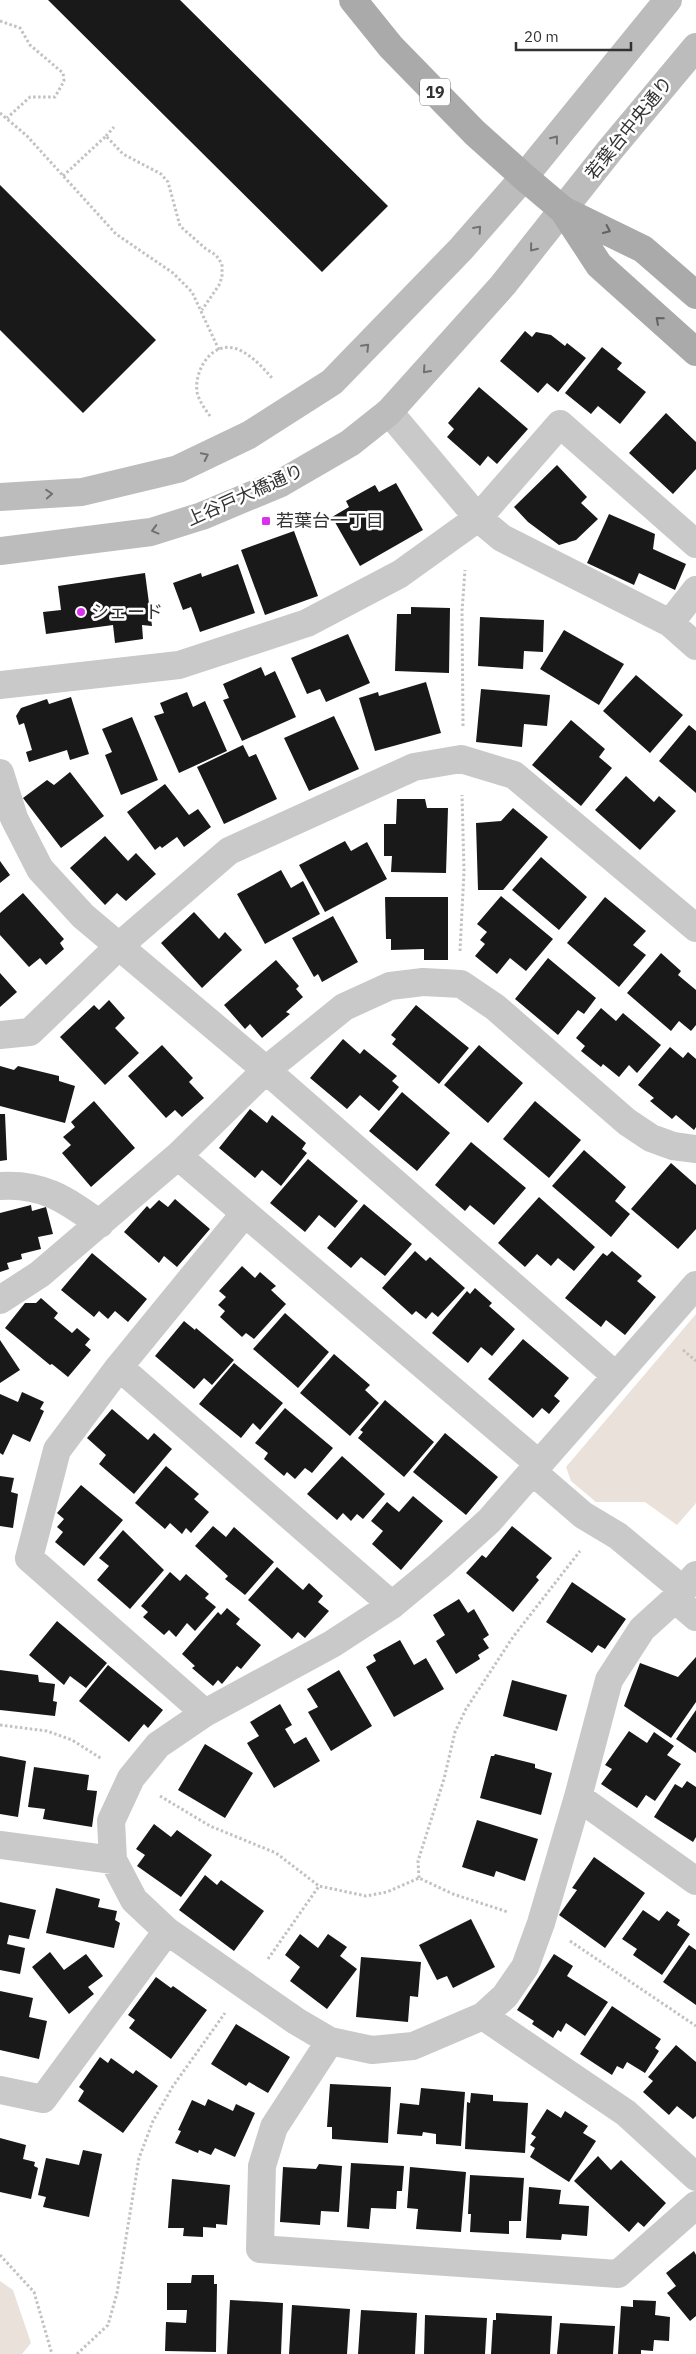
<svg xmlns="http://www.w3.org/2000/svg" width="696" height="2354" viewBox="0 0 696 2354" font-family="'IBM Plex Sans','Noto Sans JP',sans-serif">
	<rect width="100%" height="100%" fill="#fff"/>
	<path fill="#eae1da" d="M696,1314V1503L677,1525L645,1502H596L571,1481L566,1467Z
		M0,2281L13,2290L31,2343L22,2354H0Z"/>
	<path fill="#191919" d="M48,0H180L388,206L322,272Z
		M0,185L156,340L83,413L0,330Z
		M525,331L532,337L536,332L551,335L565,346L567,343L586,358L558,392L547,383L538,393L500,361Z
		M602,347L622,363L617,369L646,392L620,424L598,406L591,414L565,393Z
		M479,387L528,429L497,464L488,456L480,466L447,437L454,429L448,423Z
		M666,413L696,442V469L673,494L629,453Z
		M557,465L587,497L581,503L598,519L576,540L559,545L528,522L514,507Z
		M396,483L423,530L360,566L332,517L349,507L346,501L375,485L379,492Z
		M609,514L655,534L653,549L686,564L675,590L639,573L634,585L587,563Z
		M294,531L318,596L265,615L241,550Z
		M238,564L255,613L200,632L191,607L183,610L173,583L201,573L202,577Z
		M145,573L152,626L142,625L143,639L115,643L113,625L46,634L43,612L61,610L58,586Z
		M411,607L450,608L449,673L395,671L397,614H411Z
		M480,617L544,620L543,652L524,651L523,669L478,666Z
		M564,630L624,664L599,705L540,669Z
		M348,634L370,683L326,702L320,689L307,694L291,658Z
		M261,667L265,676L275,671L296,717L242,741L223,700L229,698L223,684Z
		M636,675L683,715L650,753L603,711Z
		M426,682L441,733L375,751L359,698L378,692L379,696Z
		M481,689L550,695L547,726L524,724L522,747L476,742Z
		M187,692L193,707L205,701L227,751L179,773L154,716L164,713L160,703Z
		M71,697L89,754L70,760L67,750L29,762L26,752L32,750L24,723L19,725L16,716L21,708L47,699L49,704Z
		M334,716L359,769L309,791L284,738Z
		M132,717L158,780L121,795L105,755L112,752L102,729Z
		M571,720L605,749L599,757L612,768L581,806L532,765Z
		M689,725L696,731V793L659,761Z
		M243,745L249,757L256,754L277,799L224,824L197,767Z
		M70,772L104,816L61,848L23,798L47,780L54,785Z
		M626,776L654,802L659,796L676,811L640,850L595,810Z
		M165,784L189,815L198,809L211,827L184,847L177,837L162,848L160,846L155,850L127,812Z
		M397,799H425L427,808H448L446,873L391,872L392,856H384V824H396Z
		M513,808L548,837L503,890H478L476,823L501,821Z
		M105,836L128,861L136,853L156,874L126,901L117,893L105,905L70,868Z
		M345,841L351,851L367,842L387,879L325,912L299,865Z
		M541,857L587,897L559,930L512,890Z
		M0,861L10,875L0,883Z
		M281,870L291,888L303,881L320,914L265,944L237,894Z
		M23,893L64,939L60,943L64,949L46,965L40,958L29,967L0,935V913Z
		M501,896L553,939L526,971L510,958L497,974L475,956L485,944L480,940L487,932L477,924Z
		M385,897H448V960H424V949L391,950V939H386Z
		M605,897L646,931L633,945L646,955L619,987L567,943Z
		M194,912L219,939L225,932L242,950L202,988L161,943Z
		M333,916L358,962L322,982L318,974L314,977L292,938Z
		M661,953L681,971L678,975L696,990V1025L691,1031L679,1021L671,1031L627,993Z
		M548,958L596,998L584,1014L578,1010L558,1035L515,999Z
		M276,960L299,986L296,989L303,997L286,1012L290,1014L262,1038L250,1024L245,1029L224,1005Z
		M0,973L17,992L0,1007Z
		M109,1000L125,1018L115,1028L139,1053L105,1085L60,1037L94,1005L99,1010Z
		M416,1005L469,1048L439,1084L392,1044L396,1039L391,1035Z
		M601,1008L616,1021L623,1013L661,1045L637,1073L629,1065L619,1077L603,1064L601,1067L581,1051L585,1046L576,1038Z
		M343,1039L360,1054L364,1049L397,1076L392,1081L399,1087L379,1111L360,1095L347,1109L310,1078Z
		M162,1045L193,1078L189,1082L204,1098L182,1117L175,1110L166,1118L128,1076Z
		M479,1045L523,1083L488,1123L444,1085Z
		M670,1047L683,1058L688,1052L696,1059V1127L694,1130L676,1115L672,1119L650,1101L654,1098L638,1085Z
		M0,1066L14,1070L18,1066L59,1076V1081L75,1086L65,1123L0,1106Z
		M402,1092L450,1133L417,1171L369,1131Z
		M94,1101L135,1148L91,1187L62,1153L71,1145L63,1137L75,1127L71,1122Z
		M535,1101L581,1140L549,1178L503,1139Z
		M250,1109L267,1123L272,1115L306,1143L302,1149L307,1153L281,1186L262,1170L255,1178L219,1148Z
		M0,1114H5L7,1160L0,1161Z
		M471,1142L526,1188L494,1225L470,1205L465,1211L435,1185Z
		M584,1150L626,1187L615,1201L630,1214L611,1237L552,1186Z
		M308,1159L358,1201L335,1228L319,1215L305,1232L270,1203Z
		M671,1163L696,1185V1229L678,1249L631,1209Z
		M539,1197L595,1247L574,1271L558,1258L551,1266L537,1254L525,1267L498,1243Z
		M175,1199L210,1229L177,1267L164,1256L159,1263L124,1232L147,1206L150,1209L159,1200L168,1207Z
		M364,1204L412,1244L385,1276L361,1257L351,1268L327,1248Z
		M31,1205L32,1211L46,1207L53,1234L38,1237L41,1249L21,1254L22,1259L7,1263L9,1269L0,1272V1213Z
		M415,1251L426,1261L430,1257L465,1288L438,1317L432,1312L426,1319L416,1311L412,1315L382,1288Z
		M612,1251L642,1276L637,1281L656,1297L625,1335L606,1320L601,1327L565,1298L603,1253L607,1256Z
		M92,1253L147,1299L128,1322L115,1311L108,1319L99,1311L94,1317L61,1290Z
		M242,1266L255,1278L260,1272L276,1286L271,1290L286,1304L254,1339L246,1333L242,1337L220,1317L225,1311L218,1305L226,1297L219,1291Z
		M475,1288L492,1303L489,1306L515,1329L492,1356L481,1347L468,1363L432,1333L467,1291L470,1294Z
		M41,1298L58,1313L54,1318L72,1333L77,1328L90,1339L85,1345L91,1350L68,1377L52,1364L50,1365L5,1328L25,1303H36Z
		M285,1313L329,1352L298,1388L253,1349Z
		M184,1321L195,1330L196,1328L234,1360L212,1385L204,1378L194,1389L155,1356Z
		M523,1339L569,1378L554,1396L560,1401L549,1414L542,1408L533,1418L488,1379Z
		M0,1340L20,1370L0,1383Z
		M334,1354L370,1385L365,1390L379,1403L350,1436L300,1393Z
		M234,1363L283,1403L260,1430L253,1423L241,1438L199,1404Z
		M22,1392L44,1402L40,1409L44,1411L30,1442L13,1434L3,1455L0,1453V1394L18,1402Z
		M385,1400L434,1442L404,1477L358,1438L363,1432L360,1430Z
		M285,1408L333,1448L312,1473L305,1468L295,1479L287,1472L284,1476L264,1459L268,1453L255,1443Z
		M112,1409L148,1440L154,1433L172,1449L134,1494L99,1464L106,1455L87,1438Z
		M445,1433L498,1477L466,1515L413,1472Z
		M342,1456L385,1494L363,1519L357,1514L351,1521L343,1513L337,1520L307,1494Z
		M166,1466L199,1494L194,1499L209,1512L191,1533L186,1528L182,1534L170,1523L165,1529L135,1503Z
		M0,1476L14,1478L11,1492L18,1494L13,1528L0,1526Z
		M81,1485L123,1520L84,1566L55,1542L63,1532L57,1527L64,1519L57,1513Z
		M413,1496L443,1521L401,1570L372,1544L383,1531L371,1521L387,1502L399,1512Z
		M213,1526L226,1537L234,1527L274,1562L245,1595L225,1579L228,1576L195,1546Z
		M512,1526L552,1558L536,1577L539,1580L513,1612L466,1573L482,1555L486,1558Z
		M123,1530L164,1570L130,1609L97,1580L109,1566L99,1558Z
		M277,1567L303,1590L309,1583L323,1596L318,1602L329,1611L305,1638L298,1632L292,1639L248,1600Z
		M170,1572L180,1581L186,1574L209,1594L205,1598L216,1607L195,1631L187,1623L176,1637L169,1630L164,1635L143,1617L148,1612L141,1606Z
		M572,1582L626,1619L605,1649L598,1645L592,1653L546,1622Z
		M459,1599L468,1613L474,1609L489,1635L483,1639L489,1648L478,1655L480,1659L456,1674L436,1641L445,1635L433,1615Z
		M227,1608L240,1619L236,1624L261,1645L241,1669L237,1666L222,1684L218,1680L213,1686L192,1668L195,1666L182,1654L218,1612L221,1615Z
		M57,1621L107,1663L86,1688L70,1676L64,1685L29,1655Z
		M400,1640L414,1665L426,1658L444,1689L394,1717L366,1667L376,1661L373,1655Z
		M696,1657V1702L671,1738L624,1706L640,1663L678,1677Z
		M108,1665L163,1710L148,1728L144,1724L129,1742L79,1701Z
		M0,1670L38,1675L39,1682L55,1684L53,1701L57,1702L55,1716L0,1710Z
		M339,1670L372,1726L331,1751L308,1712L318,1707L307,1689Z
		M512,1680L567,1695L557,1731L503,1716Z
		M280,1704L292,1725L285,1729L294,1744L306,1737L320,1761L274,1788L247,1743L259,1736L250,1722Z
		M696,1710V1753L676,1739Z
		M629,1731L647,1743L654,1732L674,1746L667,1755L681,1764L655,1801L646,1795L637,1808L601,1784L612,1769L605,1765Z
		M205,1744L253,1773L225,1818L178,1790Z
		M495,1754L535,1764V1768L552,1773L541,1815L480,1798L491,1756H494Z
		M0,1756L26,1761L18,1817L0,1814Z
		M34,1767L89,1775L87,1790L97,1791L92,1827L43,1819L45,1809L28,1807Z
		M687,1781L696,1787V1837L693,1842L654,1817L675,1784L682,1788Z
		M477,1820L538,1839L525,1881L496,1871L494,1877L462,1867Z
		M154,1824L171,1837L177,1830L212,1855L181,1897L137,1866L145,1855L136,1849Z
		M594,1857L645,1893L605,1948L559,1915L577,1890L572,1888Z
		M205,1875L217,1885L221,1880L264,1911L234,1951L179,1910Z
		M56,1888L100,1899L98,1907L117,1911L115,1920L120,1923L114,1948L46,1933Z
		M0,1902L36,1910L29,1939L9,1935L7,1944L25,1948L20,1974L0,1970Z
		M643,1910L659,1921L667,1911L680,1920L677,1925L690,1934L662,1975L633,1955L637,1949L622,1939Z
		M471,1919L495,1967L453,1988L447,1976L437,1980L419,1945Z
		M300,1934L318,1948L328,1934L347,1947L340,1956L357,1969L327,2009L290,1981L300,1967L285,1955Z
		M689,1945L696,1950V2005L663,1982Z
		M50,1952L64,1970L86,1954L103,1976L88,1987L94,1994L69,2014L32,1967Z
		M554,1954L573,1966L567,1976L608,2002L585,2036L566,2023L561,2032L558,2030L553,2038L532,2024L534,2021L517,2010Z
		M361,1957L421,1962L418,1997L410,1996L408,2022L356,2017Z
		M156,1977L171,1988L173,1986L207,2010L171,2059L129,2028L135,2020L128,2015Z
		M0,1991L33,1998L29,2017L47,2021L39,2059L0,2050Z
		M612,2006L661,2039L655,2048L659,2051L645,2073L627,2062L623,2069L617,2066L612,2075L580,2054Z
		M236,2024L290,2057L268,2093L249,2082L246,2086L211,2064Z
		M676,2045L696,2062V2116L693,2119L677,2106L669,2115L643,2092L653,2081L648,2077Z
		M100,2057L108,2063L111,2058L133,2074L136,2070L158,2086L123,2133L78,2101L84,2091L79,2087Z
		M330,2084L391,2087L388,2143L332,2139V2127H327Z
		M421,2088L465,2092L461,2146L436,2144V2134L423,2132L422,2136L397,2134L400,2103L419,2105Z
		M471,2093L493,2095V2101L528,2103L525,2153L465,2149L467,2102L470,2103Z
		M208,2099L233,2111L236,2104L255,2113L235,2157L215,2148L211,2155L199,2150L198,2153L175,2143L181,2131L178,2130L192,2100L205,2106Z
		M547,2109L561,2118L565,2111L588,2126L583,2133L596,2141L569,2182L530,2157L535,2148L530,2145L536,2137L531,2134Z
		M0,2138L26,2145L23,2159L35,2162L34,2166L38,2168L31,2199L0,2192Z
		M83,2150L102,2154L89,2217L43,2207L46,2197L38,2195L46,2158L79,2165Z
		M598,2156L611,2170L621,2160L666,2203L644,2227L638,2222L629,2232L574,2181Z
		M351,2163L404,2166L402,2191H397L396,2209L371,2208L369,2229L347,2227Z
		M319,2164L342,2166L339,2212L321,2211L320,2225L280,2222L283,2167L316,2169Z
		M410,2167L466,2172L461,2232L416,2229L418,2209L407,2208Z
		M470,2175L524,2178L521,2221H509V2234L470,2232L471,2214H468Z
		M172,2179L230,2185L227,2225L216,2224V2228L203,2227V2237L183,2236L184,2228H168Z
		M529,2187L561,2190L559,2204L589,2206L587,2236L562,2234L561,2240L526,2238Z
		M694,2251L696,2255V2316L690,2321L667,2293L676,2286L666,2273Z
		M192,2275H214V2284H217L216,2352L165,2351L166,2322L186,2323L187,2310H167V2283H191Z
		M230,2300L283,2303L281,2354H227Z
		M633,2300L656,2301L655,2315L670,2317L669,2341L654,2340L653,2351L641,2350V2354H618L621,2306L633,2307Z
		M292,2305L350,2309L347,2354H289Z
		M361,2310L417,2313L415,2354H358Z
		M496,2313L552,2316L550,2354H491L493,2320H496Z
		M425,2315L487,2318L485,2354H424Z
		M560,2323L615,2326L613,2354H557Z"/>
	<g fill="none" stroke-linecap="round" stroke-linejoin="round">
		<path stroke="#c2c2c2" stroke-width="3" stroke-dasharray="2.5 2.5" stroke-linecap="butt" d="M0,21L20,28L30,45L63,73L64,81L55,97H30L7,118
			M0,113L27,136L116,234L173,273L192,292L219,350
			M106,136L114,127
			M63,176L106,136L123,154L161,174L168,182L180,226L206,249L216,255L222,264V277L219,285L202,310
			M210,416C205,409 199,401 197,392C194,370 212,340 237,349C252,355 263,368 273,379
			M463,726L462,611L465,570
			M460,951L464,871L462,795
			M683,1350L696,1361
			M0,1725L47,1731L72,1740L102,1759
			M160,1796L210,1826L276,1853L319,1886
			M419,1878L418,1861L444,1779L455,1732L466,1709L513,1637L580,1551
			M570,1941L696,2026
			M268,1959L319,1886L366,1896L387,1892L419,1878L453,1894L508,1912
			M0,2255L34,2292L52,2354
			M77,2354L108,2325L117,2293L139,2158L153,2121L173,2086L225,2013"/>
		<path stroke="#c9c9c9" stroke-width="28" d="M389,412L478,518L502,538L670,623L696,646
			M670,623L696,590
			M0,685L179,665L307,623L400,574L478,518L560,424L696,544
			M0,773L14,818L40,869L83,916L266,1070L615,1375
			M0,1035L30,1032L119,946L229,851L414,767L461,759L514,775L696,928
			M0,1186C43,1183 66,1200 100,1224
			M696,1285L489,1521L439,1566L392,1605L332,1644L205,1713L158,1745L131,1778L111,1821L113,1860L134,1900L167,1931L296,2021L330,2041L372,2050L413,2046L483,2016L505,1996L525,1967L541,1923L578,1797L609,1680L642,1629L675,1599L696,1575
			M0,1300L40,1274L178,1156
			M119,1367L392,1605
			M539,1464L178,1156L266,1070L344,1007L390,986L423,982L461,984L495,1007L627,1122L651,1138L673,1146L696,1149
			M532,1471L583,1515L618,1536L683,1590
			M675,1599L696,1617
			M205,1713L29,1558L57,1450L119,1367L245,1213
			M578,1797L696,1881
			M0,1845L113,1860
			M483,2016L626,2113L696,2177
			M330,2041L274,2127L262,2166L260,2249L618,2274L696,2205
			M0,2090L43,2099L167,1931"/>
		<path stroke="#bcbcbc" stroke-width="28" d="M0,497L82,492L178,469L249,435L332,382L461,249L524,177L668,0
			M0,551L151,532L202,516L281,483L350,443L389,412L503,285L610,150L696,47"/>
		<path stroke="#aaa" stroke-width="28" d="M353,0L391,47L475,133L524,177L563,210L643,249L696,295
			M563,210L599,265L696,352"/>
	</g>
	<defs><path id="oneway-chevron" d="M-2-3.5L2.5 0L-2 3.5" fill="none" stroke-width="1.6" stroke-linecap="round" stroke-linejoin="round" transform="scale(1.25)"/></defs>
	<g stroke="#707070">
		<use href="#oneway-chevron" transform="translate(555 139) rotate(-52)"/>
		<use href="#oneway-chevron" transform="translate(478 229) rotate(-49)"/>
		<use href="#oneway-chevron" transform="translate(533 248) rotate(129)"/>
		<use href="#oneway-chevron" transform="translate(366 347) rotate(-46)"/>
		<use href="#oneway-chevron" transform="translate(426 370) rotate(132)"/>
		<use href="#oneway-chevron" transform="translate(205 456) rotate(-26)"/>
		<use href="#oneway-chevron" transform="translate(49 494) rotate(-4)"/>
		<use href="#oneway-chevron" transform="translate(155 530) rotate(165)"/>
	</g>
	<g stroke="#626262">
		<use href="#oneway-chevron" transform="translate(607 230) rotate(25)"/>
		<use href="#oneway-chevron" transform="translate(659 320) rotate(-139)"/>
	</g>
	<g fill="#db30ed" stroke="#fff" stroke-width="2">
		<rect x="261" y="516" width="10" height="10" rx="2.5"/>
		<circle cx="81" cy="612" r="5"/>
	</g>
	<g text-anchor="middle" stroke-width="5" stroke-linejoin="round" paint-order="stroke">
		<rect fill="#fff" stroke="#707070" stroke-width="1" x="420" y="78.5" width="30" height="27" rx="4"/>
		<g font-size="16" font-weight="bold" fill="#323232">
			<text x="435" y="98">19</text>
		</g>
		<g font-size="18" fill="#323232" stroke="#fff">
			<text transform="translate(629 128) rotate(-51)" y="6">若葉台中央通り</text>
			<text transform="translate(245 495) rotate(-24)" y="6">上谷戸大橋通り</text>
		</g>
		<g font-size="18" fill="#323232" stroke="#fff" text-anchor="start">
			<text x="276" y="527">若葉台一丁目</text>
			<text x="91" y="618">シェード</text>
		</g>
	</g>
	<path d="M516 42v8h115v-8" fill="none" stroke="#323232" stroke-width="2.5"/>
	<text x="524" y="42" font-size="15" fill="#323232" stroke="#ffffff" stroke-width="4" paint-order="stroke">20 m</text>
</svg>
